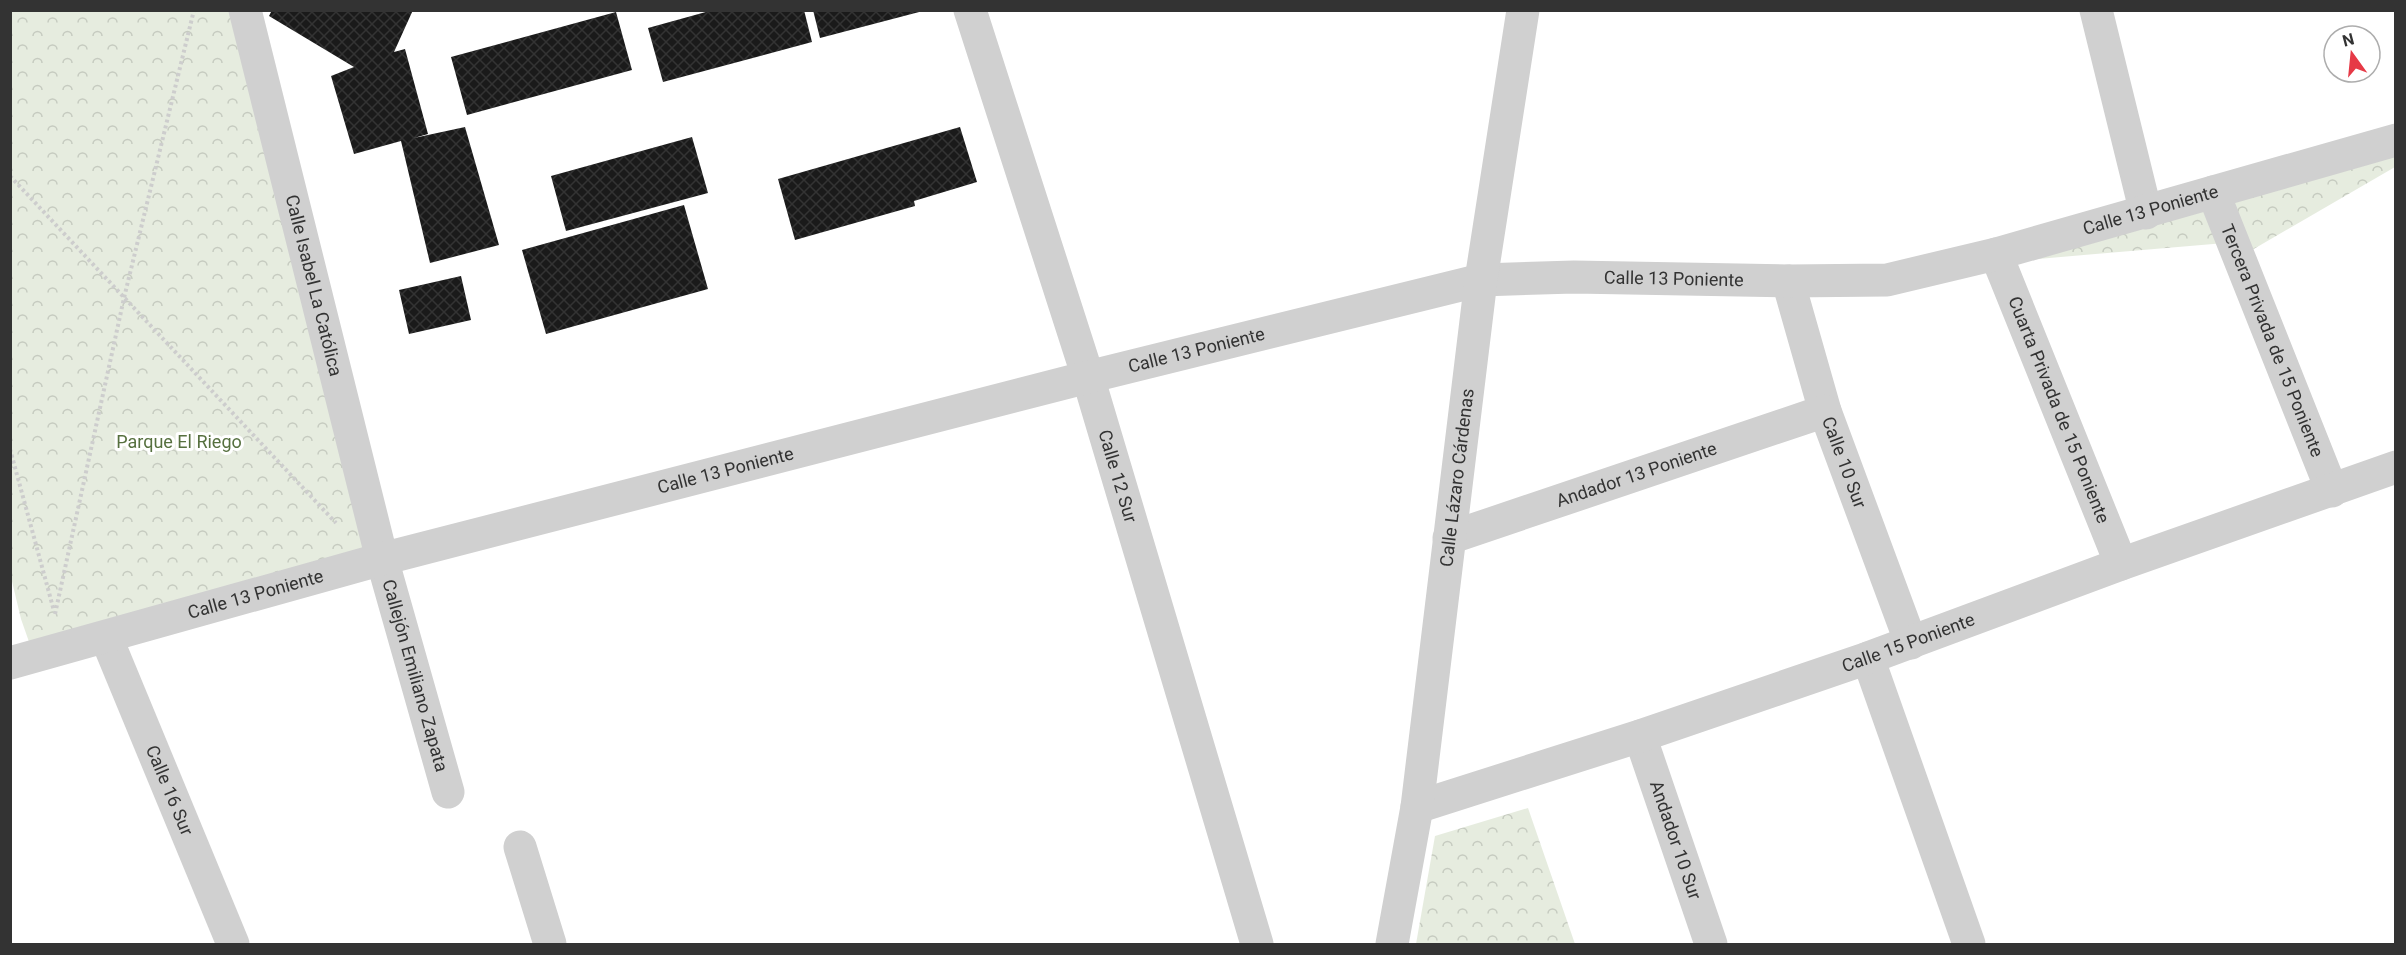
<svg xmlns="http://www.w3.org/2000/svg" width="2406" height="955" viewBox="0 0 2406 955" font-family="Roboto,sans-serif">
	<defs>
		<pattern id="park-crowns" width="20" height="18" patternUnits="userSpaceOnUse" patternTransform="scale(1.5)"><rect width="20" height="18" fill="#e6ecdf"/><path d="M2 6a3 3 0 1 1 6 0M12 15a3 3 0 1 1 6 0" fill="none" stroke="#c6cbc0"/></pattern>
		<pattern id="building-cross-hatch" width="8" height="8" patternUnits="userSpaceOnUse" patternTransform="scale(1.5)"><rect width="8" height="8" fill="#1a1a1a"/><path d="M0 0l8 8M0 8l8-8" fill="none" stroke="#333"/></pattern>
	</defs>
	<rect width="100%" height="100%" fill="#fff"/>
	<path fill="url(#park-crowns)" d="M10,11H243L382,559L34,656L21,619L10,573Z
		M2395,154V167L2252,250L2225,243L2013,261Z
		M1528,808L1575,944H1416L1435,836Z"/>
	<path fill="url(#building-cross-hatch)" d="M272,10H413L394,52L405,49L428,134L414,138L465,127L499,245L430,263L401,141L354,154L331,76L354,67L269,16Z
		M713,10H804L812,42L663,82L648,28Z
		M813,10H923V11L820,38Z
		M616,12L632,70L467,115L451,57Z
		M960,127L977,182L914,201L915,206L795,240L778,179Z
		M692,137L708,193L566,231L551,176Z
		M684,205L708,289L546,334L522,250Z
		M461,276L471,320L409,334L399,290Z"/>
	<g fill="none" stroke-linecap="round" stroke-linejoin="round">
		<path stroke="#cdcdcd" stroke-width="4" stroke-dasharray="3 3" stroke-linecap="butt" d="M10,176L336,523
			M10,449L54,611
			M55,614L124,298L194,10"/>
		<g stroke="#d0d0d0" stroke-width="33">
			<path id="s1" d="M245,10L382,559L448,792"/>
			<path id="s2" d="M970,10L1088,377L1257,944"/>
			<path d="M2096,10L2146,213"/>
			<path id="s3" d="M2213,192L2332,491"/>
			<path id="s4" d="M1996,254L2121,564"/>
			<path id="s5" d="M1788,281L1825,411L1911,643"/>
			<path id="s6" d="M1449,538L1825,411"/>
			<path id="s7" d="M106,637L233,944"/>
			<path d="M1868,658L1969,944"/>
			<path id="s8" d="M10,663L382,559L1088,377L1481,280L1574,277L1788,281L1887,280L1996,254L2396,140"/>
			<path id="s9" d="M1640,736L1711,944"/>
			<path id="s10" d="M1417,807L1640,736L1868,658L2121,564L2396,467"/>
			<path d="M520,847L550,944"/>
			<path id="s11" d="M1392,944L1417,807L1481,280L1523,10"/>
		</g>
	</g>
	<g text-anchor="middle" stroke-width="6" stroke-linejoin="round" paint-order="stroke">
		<g font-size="18" fill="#333" stroke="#fff">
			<text dy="6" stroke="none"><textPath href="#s8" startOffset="2199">Calle 13 Poniente</textPath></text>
			<text dy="6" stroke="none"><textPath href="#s8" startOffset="1713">Calle 13 Poniente</textPath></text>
			<text dy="6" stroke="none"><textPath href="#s1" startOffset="284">Calle Isabel La Católica</textPath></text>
			<text dy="6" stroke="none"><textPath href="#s3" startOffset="160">Tercera Privada de 15 Poniente</textPath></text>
			<text dy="6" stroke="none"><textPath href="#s8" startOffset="1227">Calle 13 Poniente</textPath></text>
			<text dy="6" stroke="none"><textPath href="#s4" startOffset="168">Cuarta Privada de 15 Poniente</textPath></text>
			<text dy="6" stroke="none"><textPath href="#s5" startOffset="190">Calle 10 Sur</textPath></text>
			<text dy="6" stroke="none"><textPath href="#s8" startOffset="741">Calle 13 Poniente</textPath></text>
			<text dy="6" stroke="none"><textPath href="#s6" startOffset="198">Andador 13 Poniente</textPath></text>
			<text dy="6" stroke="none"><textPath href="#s2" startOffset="489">Calle 12 Sur</textPath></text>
			<text dy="6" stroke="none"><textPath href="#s11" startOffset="471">Calle Lázaro Cárdenas</textPath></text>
			<text dy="6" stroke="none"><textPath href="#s8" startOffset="255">Calle 13 Poniente</textPath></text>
			<text dy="6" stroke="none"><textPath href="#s10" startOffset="518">Calle 15 Poniente</textPath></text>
			<text dy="6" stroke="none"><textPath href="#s1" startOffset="687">Callejón Emiliano Zapata</textPath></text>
			<text dy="6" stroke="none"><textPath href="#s7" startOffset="166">Calle 16 Sur</textPath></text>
			<text dy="6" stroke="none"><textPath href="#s9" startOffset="110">Andador 10 Sur</textPath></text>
		</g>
		<g font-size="18" fill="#56703f" stroke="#fff">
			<text x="179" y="448">Parque El Riego</text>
		</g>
	</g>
	<rect width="2406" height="955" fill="none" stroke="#333333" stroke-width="24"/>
	<g transform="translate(2352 54) rotate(345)"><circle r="28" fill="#ffffff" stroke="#adadad" stroke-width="1.5"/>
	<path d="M0-4.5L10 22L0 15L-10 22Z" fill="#e63946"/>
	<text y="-9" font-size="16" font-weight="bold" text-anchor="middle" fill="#333333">N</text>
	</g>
</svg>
